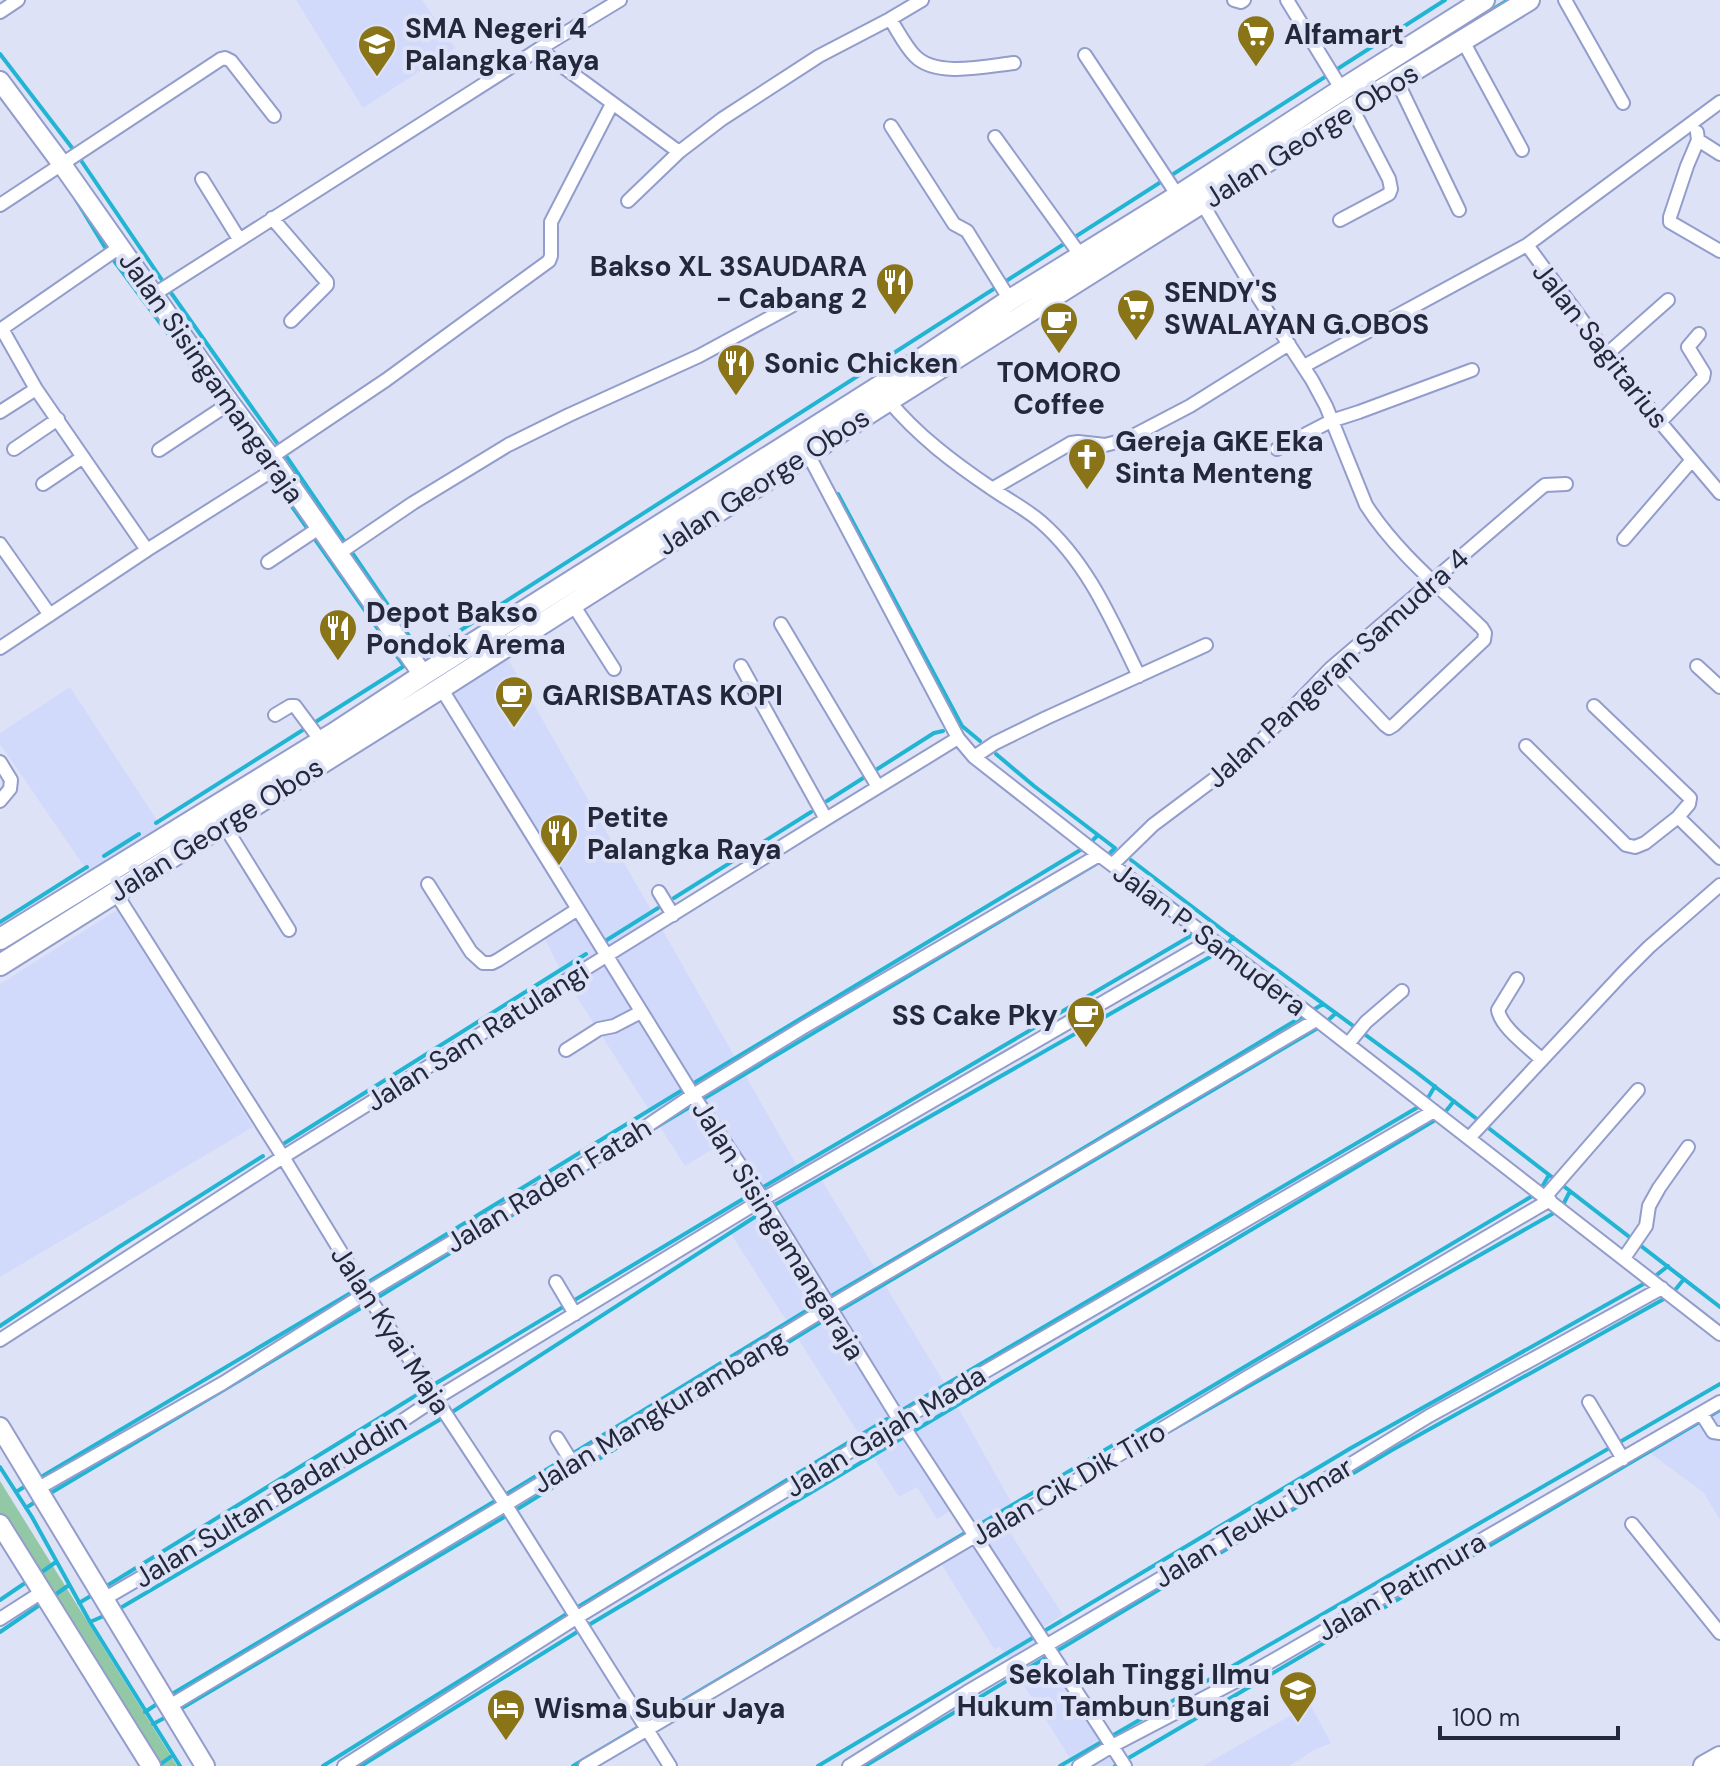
<svg xmlns="http://www.w3.org/2000/svg" width="1720" height="1766" viewBox="0 0 1720 1766" font-family="'DM Sans',sans-serif">
	<rect width="100%" height="100%" fill="#dde2f6"/>
	<path fill="#d2dafc" d="M296,0H422L455,48L363,108Z
		M505,654L800,1171L812,1164L943,1381L1014,1507L1000,1517L1063,1615L1032,1633L1116,1766H1075L1000,1647L994,1649L932,1549L965,1530L950,1511L937,1519L917,1487L899,1497L731,1234L765,1212L718,1146L685,1166L564,977L543,935L584,908L447,691Z
		M70,687L164,831L90,875L0,744V733Z
		M117,910L253,1127L0,1277V984Z
		M1720,1407V1520L1704,1493L1646,1450Z
		M1310,1704L1331,1743L1314,1750L1289,1766H1203Z"/>
	<path fill="#92c8a5" d="M0,1481L177,1766H155L0,1518Z"/>
	<g fill="none" stroke-linecap="round" stroke-linejoin="round">
		<path stroke="#22b5d3" stroke-width="4" d="M0,54L76,153L164,283
			M1376,81L1508,0
			M75,198L109,254L215,397
			M169,290L282,450L422,655L1445,0
			M838,494L962,726L980,741
			M827,801L934,733L943,731
			M156,823L404,666L229,417
			M104,856L139,834
			M1131,860L1224,931L1416,1072L1720,1307
			M674,898L811,812
			M0,922L87,867
			M602,943L658,908
			M653,1129L1104,859L1115,848L1034,786L996,754
			M280,1146L586,954
			M1654,1277L1668,1266
			M370,1281L689,1086L1087,846L1098,835
			M380,1296L594,1165
			M842,1309L1323,1025L1336,1013
			M0,1326L119,1247L263,1156
			M904,1409L1425,1103L1435,1086
			M1166,1433L1561,1209L1570,1191
			M0,1467L32,1517L90,1622L180,1766
			M36,1480L354,1291
			M16,1492L29,1484
			M49,1494L366,1305
			M26,1508L38,1500
			M39,1574L56,1562
			M105,1587L428,1388L753,1193L1199,931L1211,921
			M52,1597L69,1585
			M0,1600L28,1581
			M79,1603L94,1594
			M117,1610L446,1416L764,1211L1224,949L1233,937
			M90,1622L106,1615
			M0,1632L44,1602
			M167,1697L500,1498L814,1306L1049,1169L1323,1004
			M177,1711L511,1513L826,1319
			M145,1712L160,1702
			M153,1724L170,1715
			M158,1766L173,1755
			M323,1766L573,1610L887,1419
			M361,1766L582,1629L1442,1116L1454,1101
			M573,1766L1539,1192L1549,1175
			M818,1766L1351,1448L1647,1282
			M865,1766L1392,1450L1671,1295L1684,1279
			M1060,1766L1720,1384
			M1115,1766L1720,1410"/>
		<defs>
			<path id="street" d="M1234,0L1241,2L1244,0
				M1287,0L1342,90
				M1565,0L1623,103
				M0,12L18,0
				M890,19C898,31 905,46 915,56C936,78 987,66 1014,63
				M1463,41L1522,150
				M539,49L679,152
				M1085,55L1178,196
				M1397,81L1459,210
				M1720,102L1527,245L1607,354L1660,422L1720,493
				M891,126L954,224L967,231L1010,300
				M1697,132L1698,140L1720,154
				M995,137L1081,256
				M1698,140L1687,166L1670,217V222L1720,251
				M202,179L239,239
				M628,201L679,152L722,119L819,56L890,19L922,0
				M1202,203L1258,297L1312,380L1326,406L1366,505C1396,552 1442,589 1482,628L1485,633L1484,640L1394,725L1389,728L1385,725L1331,668
				M0,205L221,59L225,58L231,61L274,116
				M272,218L327,282V285L291,321
				M1340,220L1389,194L1391,189L1389,179L1352,108
				M153,295L539,49L620,0
				M2,329L36,389L147,550
				M0,330L120,247
				M1607,354L1668,300
				M1304,366L1527,245
				M889,401C918,436 954,463 991,488C1008,500 1026,509 1041,522C1088,563 1112,621 1139,676
				M0,412L36,389
				M1660,422L1703,378L1704,373L1688,347L1699,334
				M14,449L58,419
				M1277,449L1331,421L1359,412L1472,370
				M159,450L230,403
				M808,454L958,738L974,757L1099,855L1263,978L1720,1334
				M270,458L386,380L549,261L551,256V222L612,104
				M43,484L83,457
				M992,489L1071,443L1078,442L1105,445L1125,440L1190,406L1289,344
				M1624,539L1692,460
				M0,544L50,615
				M338,554L413,503L508,445L569,415L699,356L795,304
				M268,562L319,528
				M572,603L614,669
				M781,624L878,787
				M0,648L147,550L278,467
				M741,666L826,819
				M1697,666L1720,687
				M441,688L693,1095L763,1199L900,1421L1125,1766
				M275,715L290,706H295L321,741
				M1526,746L1626,845L1635,847L1645,843L1678,817L1689,804L1690,798L1594,706
				M974,757L995,743L1046,718L1206,645
				M0,762L11,780L10,789L0,801
				M1678,817L1720,858
				M224,825L289,930
				M1113,864L1153,825L1249,753L1331,668L1541,488L1545,485L1566,484
				M428,884L471,952L483,963H492L498,960L578,909
				M115,892L283,1157L366,1293L511,1513L670,1766
				M659,892L673,915
				M1517,979L1498,1010C1501,1028 1529,1047 1542,1060
				M1348,1044L1366,1022L1402,991
				M566,1050L599,1029L614,1026L641,1012
				M1469,1138L1623,973L1649,947L1720,885
				M1545,1197L1638,1090
				M1624,1258L1646,1226L1649,1206L1659,1188L1688,1147
				M556,1282L575,1314
				M0,1340L283,1157L826,819L958,738
				M1589,1402L1623,1459
				M1701,1413L1713,1432L1720,1433
				M557,1438L573,1464
				M37,1489L223,1383L366,1293L641,1130L693,1095L804,1027L1099,855
				M1632,1524L1720,1633
				M104,1599L351,1455L435,1399L763,1199L1211,940
				M0,1619L42,1592
				M168,1707L505,1505L829,1307L1316,1020
				M344,1766L576,1618L900,1421L1434,1111
				M585,1766L975,1536L1044,1500L1246,1378L1550,1200
				M849,1766L967,1692L1248,1527L1429,1416L1662,1288
				M1079,1766L1112,1746L1246,1676L1720,1402"/>
			<path id="secondary" d="M0,81L61,163L230,403L278,467L423,675
				M0,1427L205,1766
				M0,1524L151,1766"/>
			<path id="primary" d="M0,939L333,734L423,675L896,376L1010,300L1178,196L1332,96L1484,0
				M0,965L441,688L808,454L861,418L1352,108L1529,0
				M1704,1766L1720,1757"/>
		</defs>
		<use href="#street" stroke="#939dcc" stroke-width="16"/>
		<use href="#secondary" stroke="#939dcc" stroke-width="22"/>
		<use href="#primary" stroke="#939dcc" stroke-width="24"/>
		<use href="#street" stroke="#fff" stroke-width="12"/>
		<use href="#secondary" stroke="#fff" stroke-width="18"/>
		<use href="#primary" stroke="#fff" stroke-width="20"/>
	</g>
	<defs>
		<symbol id="supermarket-pin" viewBox="-11 -11 22 30"><path d="M0 17L-7.5 6A9.5 9.5 0 1 1 7.5 6Z" fill="#897417" stroke="#dde2f6"/><path d="M-6-5.5h2.5l.6 2H6L4.5 2H-2.5L-4.4-4H-6ZM-1.5 3.2a1.3 1.3 0 1 0 .1 0ZM3 3.2a1.3 1.3 0 1 0 .1 0Z" fill="#fff"/></symbol>
		<symbol id="school-pin" viewBox="-11 -11 22 30"><path d="M0 17L-7.5 6A9.5 9.5 0 1 1 7.5 6Z" fill="#897417" stroke="#dde2f6"/><path d="M0-5L7-2L0 1L-7-2ZM-4 1L0 2.5L4 1V4Q0 6-4 4Z" fill="#fff"/></symbol>
		<symbol id="restaurant-pin" viewBox="-11 -11 22 30"><path d="M0 17L-7.5 6A9.5 9.5 0 1 1 7.5 6Z" fill="#897417" stroke="#dde2f6"/><path d="M-5-6h1v4h1v-4h1v4h1v-4h1v5L-1.5 .5V6h-2V.5L-5-1ZM5-6V6H3V1.5H1.5Q1.5-4 5-6Z" fill="#fff"/></symbol>
		<symbol id="cafe-pin" viewBox="-11 -11 22 30"><path d="M0 17L-7.5 6A9.5 9.5 0 1 1 7.5 6Z" fill="#897417" stroke="#dde2f6"/><path d="M-5.5-4.5H6V0H3Q3 3.5 0 3.5H-2.5Q-5.5 3.5-5.5 0ZM3-3.2v2h1.7v-2ZM-6 4.5H4V6H-6Z" fill="#fff"/></symbol>
		<symbol id="church-pin" viewBox="-11 -11 22 30"><path d="M0 17L-7.5 6A9.5 9.5 0 1 1 7.5 6Z" fill="#897417" stroke="#dde2f6"/><path d="M-1.2-6h2.4v3.5h3.3v2.4h-3.3V6h-2.4V-.1h-3.3v-2.4h3.3Z" fill="#fff"/></symbol>
		<symbol id="university-pin" viewBox="-11 -11 22 30"><path d="M0 17L-7.5 6A9.5 9.5 0 1 1 7.5 6Z" fill="#897417" stroke="#dde2f6"/><path d="M0-5L7-2L0 1L-7-2ZM-4 1L0 2.5L4 1V4Q0 6-4 4Z" fill="#fff"/></symbol>
		<symbol id="hotel-pin" viewBox="-11 -11 22 30"><path d="M0 17L-7.5 6A9.5 9.5 0 1 1 7.5 6Z" fill="#897417" stroke="#dde2f6"/><path d="M-6-4.5h1.5V1H6V5H4.5V3h-9V5H-6ZM-4 0a1.8 1.8 0 1 1 3.6 0ZM.5 0V-2.5h3Q6-2.5 6 0Z" fill="#fff"/></symbol>
	</defs>
	<g fill-rule="evenodd">
		<use href="#supermarket-pin" x="1234" y="12" width="44" height="60"/>
		<use href="#school-pin" x="355" y="22" width="44" height="60"/>
		<use href="#restaurant-pin" x="873" y="260" width="44" height="60"/>
		<use href="#supermarket-pin" x="1114" y="286" width="44" height="60"/>
		<use href="#cafe-pin" x="1037" y="299" width="44" height="60"/>
		<use href="#restaurant-pin" x="714" y="341" width="44" height="60"/>
		<use href="#church-pin" x="1065" y="435" width="44" height="60"/>
		<use href="#restaurant-pin" x="316" y="606" width="44" height="60"/>
		<use href="#cafe-pin" x="492" y="673" width="44" height="60"/>
		<use href="#restaurant-pin" x="537" y="811" width="44" height="60"/>
		<use href="#cafe-pin" x="1064" y="993" width="44" height="60"/>
		<use href="#university-pin" x="1276" y="1668" width="44" height="60"/>
		<use href="#hotel-pin" x="484" y="1686" width="44" height="60"/>
	</g>
	<g text-anchor="middle" stroke-width="8" stroke-linejoin="round" paint-order="stroke">
		<g font-size="28" font-weight="bold" fill="#24283b" stroke="#dde2f6" text-anchor="start">
			<text x="405" y="38">SMA Negeri 4<tspan x="405" dy="32">Palangka Raya</tspan></text>
			<text x="1284" y="44">Alfamart</text>
			<text x="867" y="276" text-anchor="end">Bakso XL 3SAUDARA<tspan x="867" dy="32">- Cabang 2</tspan></text>
			<text x="1164" y="302">SENDY'S<tspan x="1164" dy="32">SWALAYAN G.OBOS</tspan></text>
			<text x="764" y="373">Sonic Chicken</text>
			<text x="1059" y="382" text-anchor="middle">TOMORO<tspan x="1059" dy="32">Coffee</tspan></text>
			<text x="1115" y="451">Gereja GKE Eka<tspan x="1115" dy="32">Sinta Menteng</tspan></text>
			<text x="366" y="622">Depot Bakso<tspan x="366" dy="32">Pondok Arema</tspan></text>
			<text x="542" y="705">GARISBATAS KOPI</text>
			<text x="587" y="827">Petite<tspan x="587" dy="32">Palangka Raya</tspan></text>
			<text x="1058" y="1025" text-anchor="end">SS Cake Pky</text>
			<text x="1270" y="1684" text-anchor="end">Sekolah Tinggi Ilmu<tspan x="1270" dy="32">Hukum Tambun Bungai</tspan></text>
			<text x="534" y="1718">Wisma Subur Jaya</text>
		</g>
		<g font-size="28" fill="#24283b" stroke="#dde2f6">
			<text transform="translate(1311 135) rotate(-32)" y="10">Jalan George Obos</text>
			<text transform="translate(1601 345) rotate(52)" y="10">Jalan Sagitarius</text>
			<text transform="translate(212 377) rotate(55)" y="10">Jalan Sisingamangaraja</text>
			<text transform="translate(763 481) rotate(-33)" y="10">Jalan George Obos</text>
			<text transform="translate(1337 668) rotate(-42)" y="10">Jalan Pangeran Samudra 4</text>
			<text transform="translate(216 829) rotate(-32)" y="10">Jalan George Obos</text>
			<text transform="translate(1210 939) rotate(37)" y="10">Jalan P. Samudera</text>
			<text transform="translate(477 1036) rotate(-32)" y="10">Jalan Sam Ratulangi</text>
			<text transform="translate(548 1185) rotate(-31)" y="10">Jalan Raden Fatah</text>
			<text transform="translate(779 1230) rotate(58)" y="10">Jalan Sisingamangaraja</text>
			<text transform="translate(391 1330) rotate(57)" y="10">Jalan Kyai Maja</text>
			<text transform="translate(659 1411) rotate(-31)" y="10">Jalan Mangkurambang</text>
			<text transform="translate(885 1431) rotate(-31)" y="10">Jalan Gajah Mada</text>
			<text transform="translate(1068 1483) rotate(-30)" y="10">Jalan Cik Dik Tiro</text>
			<text transform="translate(270 1500) rotate(-31)" y="10">Jalan Sultan Badaruddin</text>
			<text transform="translate(1253 1522) rotate(-31)" y="10">Jalan Teuku Umar</text>
			<text transform="translate(1401 1586) rotate(-30)" y="10">Jalan Patimura</text>
		</g>
	</g>
	<path d="M1440 1726v12h178v-12" fill="none" stroke="#24283b" stroke-width="4"/>
	<text x="1452" y="1726" font-size="24" fill="#24283b" stroke="#dde2f6" stroke-width="6" paint-order="stroke">100 m</text>
</svg>
